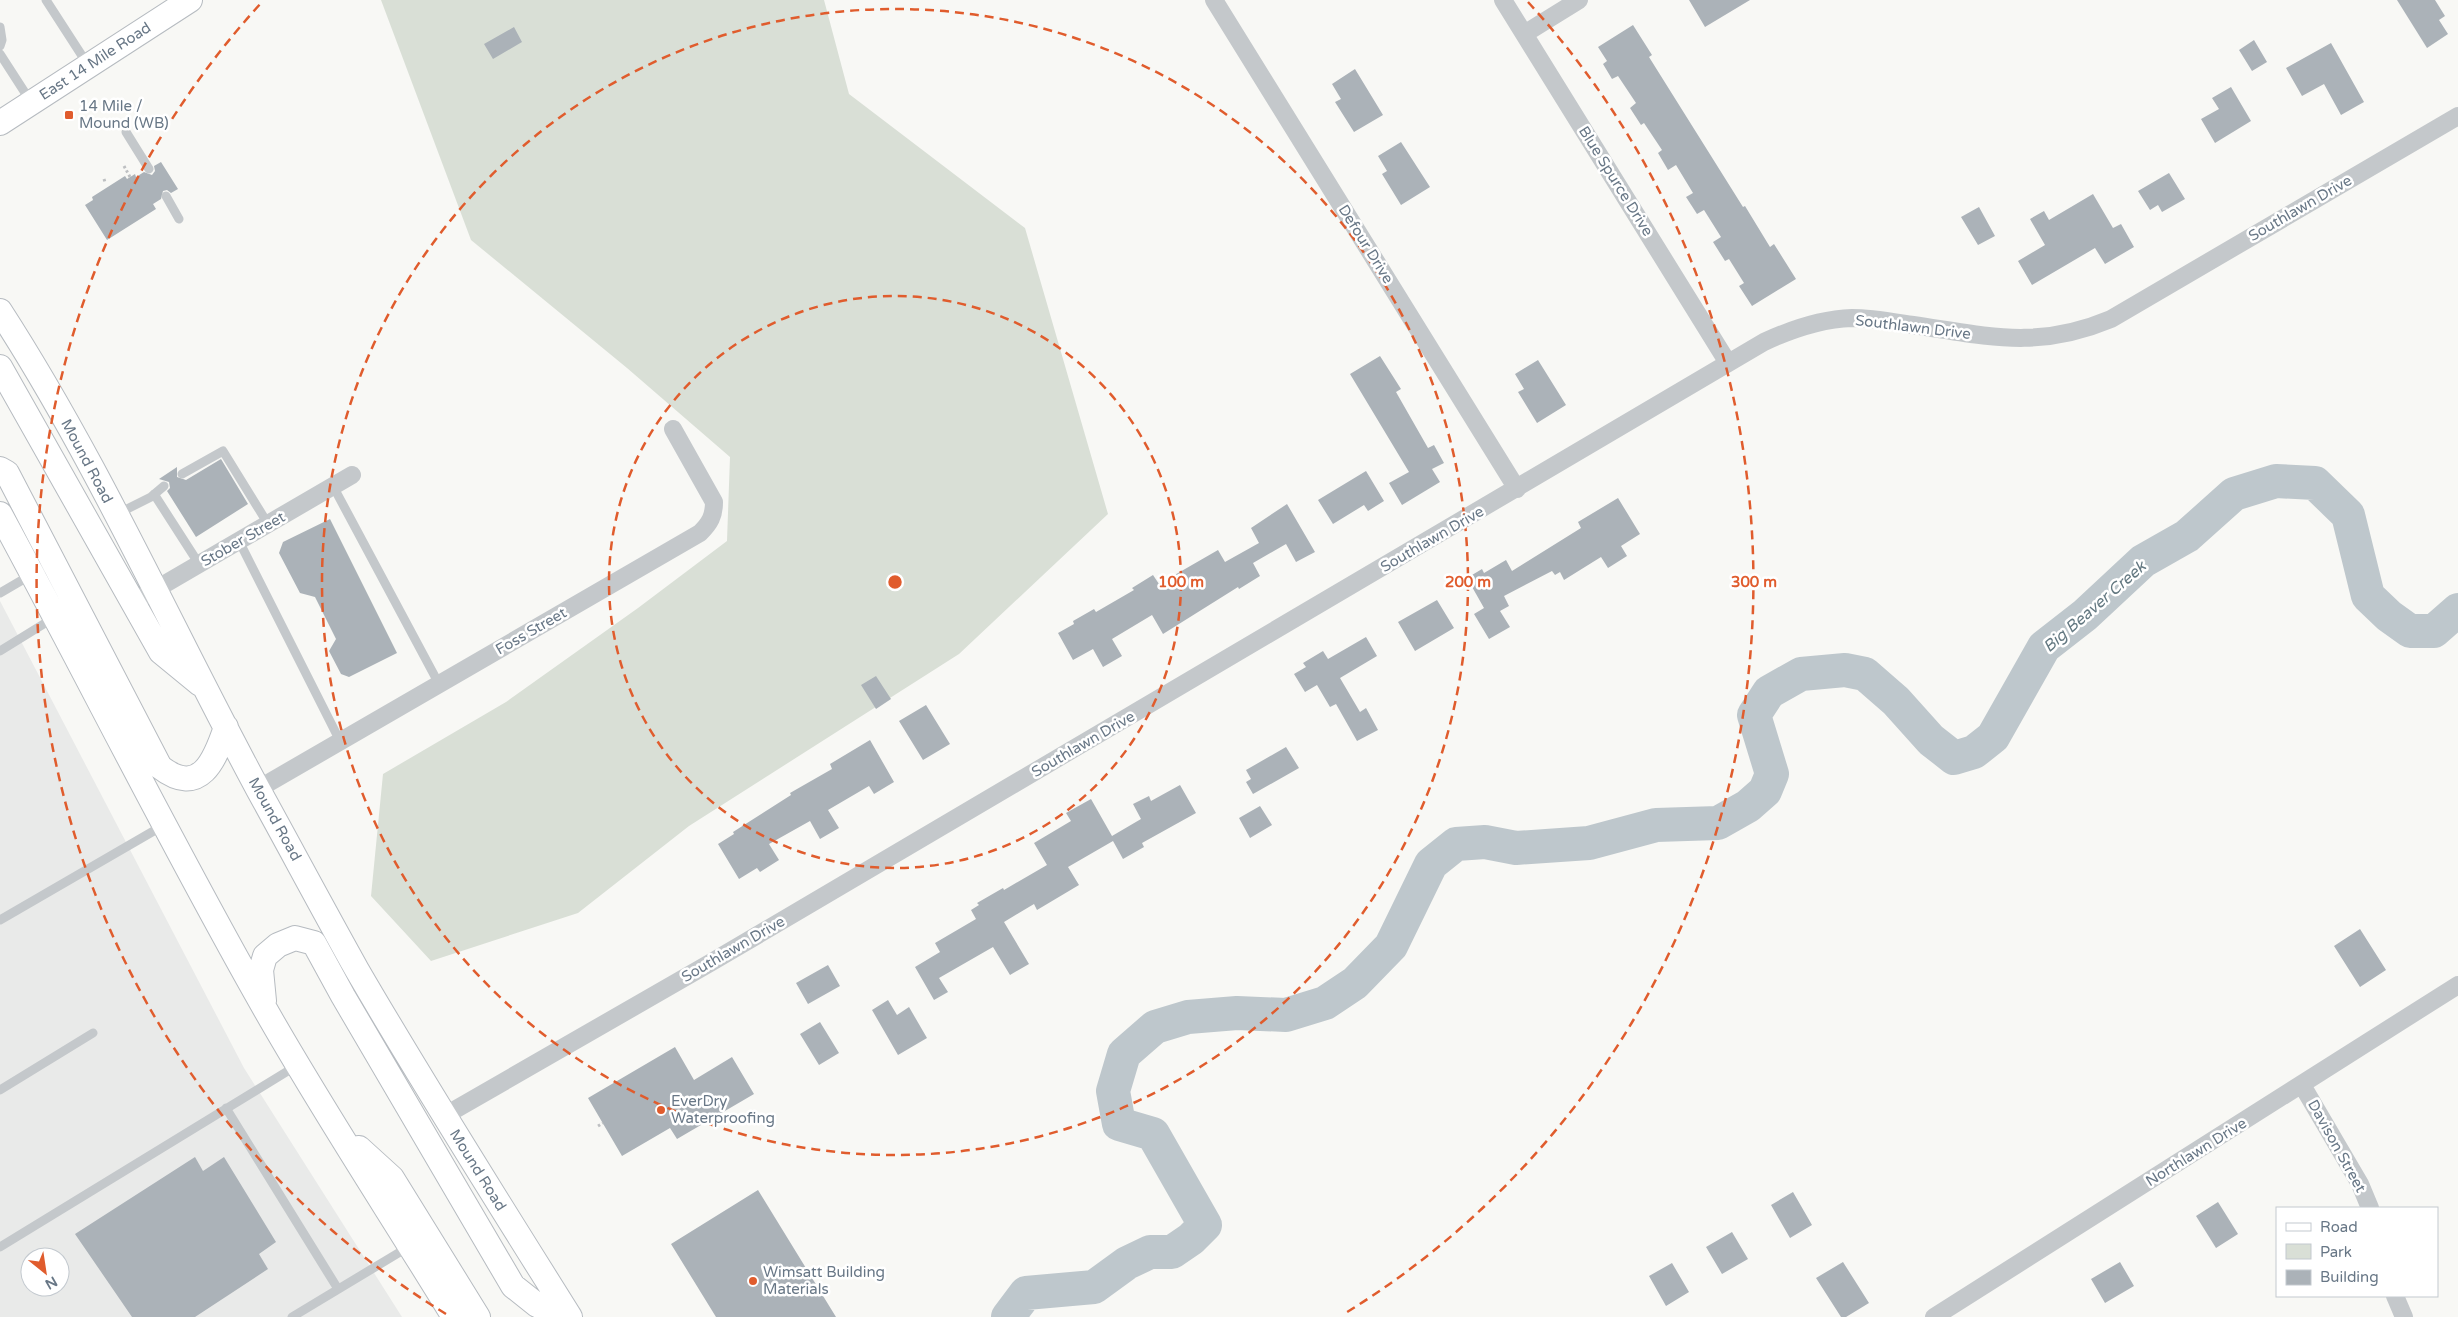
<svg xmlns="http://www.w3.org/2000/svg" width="2458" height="1317" viewBox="0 0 2458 1317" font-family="'Varela Round',sans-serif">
	<rect width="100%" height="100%" fill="#f8f8f5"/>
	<path fill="#e9eae9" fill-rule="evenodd" d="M0,601L244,1068L402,1317H0ZM30,1257H60V1287H30Z"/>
	<path fill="#d9dfd6" d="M381,0H824L849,94L1025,228L1108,514L959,654L689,826L578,913L431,961L371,896L383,774L506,702L638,608L727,541L730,457L627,368L471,240Z"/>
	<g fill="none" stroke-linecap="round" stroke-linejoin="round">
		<path stroke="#bec7cc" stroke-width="34" d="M1008,1317L1026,1293L1094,1287L1127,1263L1150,1252H1172L1191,1239L1205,1225L1153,1134L1119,1124L1113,1091L1124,1054L1155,1027L1188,1017L1237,1013L1286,1015L1325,1003L1355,983L1391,946L1431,864L1456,844L1485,842L1516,848L1589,843L1656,825L1718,823L1748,806L1765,791L1772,774L1754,715L1769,692L1801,674L1845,670L1865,674L1896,701L1931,740L1954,758L1974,752L1993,737L2044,647L2085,615L2143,561L2187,536L2234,494L2276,481L2315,483L2348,515L2368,596L2389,616L2410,631H2434L2458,610"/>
	</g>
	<path fill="#abb2b8" d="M1689,0H1750L1705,27Z
		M2397,0H2435L2445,16L2439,20L2448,34L2427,48Z
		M1633,25L1652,55L1649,57L1743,207L1745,206L1770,247L1774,244L1796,279L1752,306L1739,286L1744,283L1729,259L1725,261L1713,242L1721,237L1704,210L1697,214L1686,197L1693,193L1676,165L1668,170L1658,153L1662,150L1644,123L1641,125L1630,108L1636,103L1618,76L1612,79L1603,64L1607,61L1598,47Z
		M514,27L522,42L493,59L484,44Z
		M2254,40L2267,62L2252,71L2239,50Z
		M2331,43L2364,102L2341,115L2324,84L2302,96L2286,68Z
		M1355,69L1383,115L1354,132L1335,102L1341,99L1332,84Z
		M2231,87L2251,121L2215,143L2201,119L2219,109L2212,98Z
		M1401,142L1430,187L1401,205L1382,174L1387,171L1378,156Z
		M161,162L178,189L171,193L167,190L163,191L161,199L153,204L156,209L107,240L85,205L93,200L92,197L125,176L127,179L135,174L136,177L144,172L152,175L155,171L154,166Z
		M2169,173L2185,199L2162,212L2158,205L2150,210L2138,191Z
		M2093,194L2113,228L2121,224L2134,247L2105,264L2095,248L2032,285L2018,261L2045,245L2030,219L2044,211L2049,220Z
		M1979,207L1995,236L1978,245L1961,217Z
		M1380,356L1401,389L1396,392L1428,448L1434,445L1444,463L1432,469L1440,482L1402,505L1389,483L1409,472L1350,374Z
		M1538,360L1566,405L1537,423L1518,392L1524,389L1515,374Z
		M221,459L248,504L196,537L167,491L170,488L169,482L159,479L177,467V477L186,480Z
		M1366,471L1384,501L1368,511L1364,505L1333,524L1318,500Z
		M1618,498L1640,534L1621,546L1627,556L1608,568L1601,557L1564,580L1560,572L1555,575L1552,571L1504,596L1509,606L1500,611L1510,627L1489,639L1474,614L1484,608L1467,578L1482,569L1484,573L1506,560L1512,571L1581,528L1578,522Z
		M1287,504L1315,552L1296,562L1286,544L1253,563L1260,576L1239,589L1238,587L1163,634L1152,615L1112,639L1122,656L1103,667L1093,649L1073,660L1058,633L1074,624L1073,621L1094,609L1096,612L1134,590L1132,588L1153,575L1159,584L1218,550L1225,562L1259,543L1251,528Z
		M330,519L397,653L349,677L341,674L329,651L336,639L315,597L300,593L279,553L283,542Z
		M1437,600L1454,628L1415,651L1398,622Z
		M1366,637L1377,656L1340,678L1360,712L1366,708L1378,730L1357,741L1336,704L1330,707L1317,685L1305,692L1294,674L1306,667L1303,663L1323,651L1328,659Z
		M876,676L891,699L876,709L861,685Z
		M926,705L950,744L923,760L899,721Z
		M870,740L894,782L874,794L869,786L828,810L839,828L820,839L810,821L769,844L779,860L760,872L757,868L739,879L718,844L734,834L733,832L791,795L790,793L832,769L830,764Z
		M1286,747L1299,768L1253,794L1246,782L1251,779L1246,770Z
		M1180,785L1196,813L1142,843L1144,847L1123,859L1113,841L1068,867L1079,885L1037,910L1034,904L1004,922L1029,964L1010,975L993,947L939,978L948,992L934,1000L915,967L940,952L935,943L976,919L971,910L979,905L977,903L1003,888L1004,890L1047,865L1034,843L1071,821L1066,813L1091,799L1112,836L1141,819L1133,804L1149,796L1151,801Z
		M1260,806L1272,825L1250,838L1239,818Z
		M2360,929L2386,970L2360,987L2334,946Z
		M828,965L840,986L808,1004L796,983Z
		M888,1000L897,1015L909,1007L927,1038L898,1055L872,1010Z
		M820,1022L839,1053L819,1065L800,1034Z
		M675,1047L694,1080L732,1057L754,1094L677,1139L670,1128L622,1156L588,1098Z
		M195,1157L203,1171L224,1157L276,1242L259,1254L268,1269L195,1317H132L75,1234Z
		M758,1190L836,1317H716L671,1244Z
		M1793,1192L1812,1225L1790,1238L1771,1205Z
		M2218,1202L2238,1234L2216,1248L2196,1216Z
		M1732,1232L1748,1259L1722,1274L1706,1247Z
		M1843,1262L1869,1303L1846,1317H1841L1816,1278Z
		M2120,1262L2134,1286L2105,1303L2091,1279Z
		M1672,1263L1689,1292L1666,1306L1649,1276Z"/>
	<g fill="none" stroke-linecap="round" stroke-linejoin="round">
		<defs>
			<path id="secondary" d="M0,123L190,0
				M0,311C99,464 173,632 259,791C292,851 324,911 357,970C425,1087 498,1202 570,1317
				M0,367L161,652L200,684
				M0,469L7,473L160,767C200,798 215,760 226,727
				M0,514C89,678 172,846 265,1009C324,1113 391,1214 454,1317
				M264,1001L261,970L265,956L278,945L295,938L314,943L343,996L513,1286L537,1305L562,1317
				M359,1148L392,1178L478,1317"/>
		</defs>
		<use href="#secondary" stroke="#b6bbc0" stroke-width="26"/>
		<path stroke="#bec0c2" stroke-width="3" stroke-dasharray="2.5 2.5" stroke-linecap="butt" d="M124,166L130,177
			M104,179L105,182
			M598,1126L603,1123"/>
		<path stroke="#c4c8cb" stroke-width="9" d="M46,0L88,65
			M0,27L2,40L0,46
			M0,54L31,102
			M126,132L149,169
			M166,196L179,219
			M182,474L223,451L268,524
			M333,486L439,684
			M154,494L199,564
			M117,514L151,497L164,486
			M239,541L340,741
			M0,593L53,562
			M0,651L55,617
			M0,920L164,825
			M0,1090L93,1033
			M226,1108L338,1289
			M0,1247L296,1066
			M292,1317L410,1246"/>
		<path stroke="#c4c8cb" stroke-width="18" d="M1214,0L1517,489
			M1503,0L1728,363
			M1524,34L1579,0
			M134,602L352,475
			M258,789L700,533C710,523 714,516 714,502L673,429
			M2302,1085L2360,1184L2370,1208
			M444,1116L710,963L1764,342C1792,329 1821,319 1852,318C1872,318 1893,322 1913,325C1988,336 2037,350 2111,319L2458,116
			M2395,1296L2404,1317
			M1934,1317L2458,985"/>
		<use href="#secondary" stroke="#fff" stroke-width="24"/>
	</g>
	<g fill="none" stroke="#e05c2d" stroke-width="2.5" stroke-dasharray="9 6">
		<circle cx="895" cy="582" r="286"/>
		<circle cx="895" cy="582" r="573"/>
		<path d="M446 1314A859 859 0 0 1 262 2M1528 2A859 859 0 0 1 1344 1314"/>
	</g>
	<g fill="#e05c2d" stroke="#fff" stroke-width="2">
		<rect x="64" y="110" width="10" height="10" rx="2.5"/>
		<circle cx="661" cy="1110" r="5"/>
		<circle cx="753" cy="1281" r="5"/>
	</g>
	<g text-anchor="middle" stroke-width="5" stroke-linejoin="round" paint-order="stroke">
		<g font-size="15" fill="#687786" stroke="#fff">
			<text transform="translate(95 61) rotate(-33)" y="5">East 14 Mile Road</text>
			<text transform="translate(1616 181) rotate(58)" y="5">Blue Spurce Drive</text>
			<text transform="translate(2300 208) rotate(-30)" y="5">Southlawn Drive</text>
			<text transform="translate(1366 244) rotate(58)" y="5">Defour Drive</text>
			<text transform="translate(1913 327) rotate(7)" y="5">Southlawn Drive</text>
			<text transform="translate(87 461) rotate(62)" y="5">Mound Road</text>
			<text transform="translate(243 539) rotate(-30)" y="5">Stober Street</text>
			<text transform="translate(1432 539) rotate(-30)" y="5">Southlawn Drive</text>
			<text transform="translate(531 631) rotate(-30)" y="5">Foss Street</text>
			<text transform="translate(1083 744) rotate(-30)" y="5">Southlawn Drive</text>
			<text transform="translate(275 819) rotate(61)" y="5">Mound Road</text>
			<text transform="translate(733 949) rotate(-30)" y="5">Southlawn Drive</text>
			<text transform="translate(2337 1146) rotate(61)" y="5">Davison Street</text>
			<text transform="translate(2196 1152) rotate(-32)" y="5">Northlawn Drive</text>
			<text transform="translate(478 1170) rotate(58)" y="5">Mound Road</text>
		</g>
		<g font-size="15" fill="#687786" stroke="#fff" text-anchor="start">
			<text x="79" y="111">14 Mile /<tspan x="79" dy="17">Mound (WB)</tspan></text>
			<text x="671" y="1106">EverDry<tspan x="671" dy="17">Waterproofing</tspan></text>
			<text x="763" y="1277">Wimsatt Building<tspan x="763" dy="17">Materials</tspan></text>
		</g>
		<g font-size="16" font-style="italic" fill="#637881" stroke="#fff">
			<text transform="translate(2094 606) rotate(-41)" y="6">Big Beaver Creek</text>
		</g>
	</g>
	<circle cx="895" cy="582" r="8" fill="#e05c2d" stroke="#fff" stroke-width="2.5"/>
	<g font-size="15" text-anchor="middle" font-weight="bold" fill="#e05c2d" stroke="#fff" stroke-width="5" stroke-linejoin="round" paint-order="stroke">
		<text x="1181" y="587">100 m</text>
		<text x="1468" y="587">200 m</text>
		<text x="1754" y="587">300 m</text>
	</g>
	<rect x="2276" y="1207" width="162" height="90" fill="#ffffff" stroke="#c3c9cf"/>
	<rect x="2286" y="1223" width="25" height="8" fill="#ffffff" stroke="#c3c9cf"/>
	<text x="2320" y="1232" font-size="15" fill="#687786">Road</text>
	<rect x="2286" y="1244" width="25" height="15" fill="#d9dfd6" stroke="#c3c9cf"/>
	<text x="2320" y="1257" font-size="15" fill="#687786">Park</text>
	<rect x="2286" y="1270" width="25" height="15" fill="#abb2b8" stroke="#c3c9cf"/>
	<text x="2320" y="1282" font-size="15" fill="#687786">Building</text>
	<g transform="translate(45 1272) rotate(150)"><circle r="24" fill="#ffffff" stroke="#c3c9cf"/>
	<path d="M0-4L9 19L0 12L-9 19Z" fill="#e05c2d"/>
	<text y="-8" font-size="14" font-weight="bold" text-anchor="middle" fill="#687786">N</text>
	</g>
</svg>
